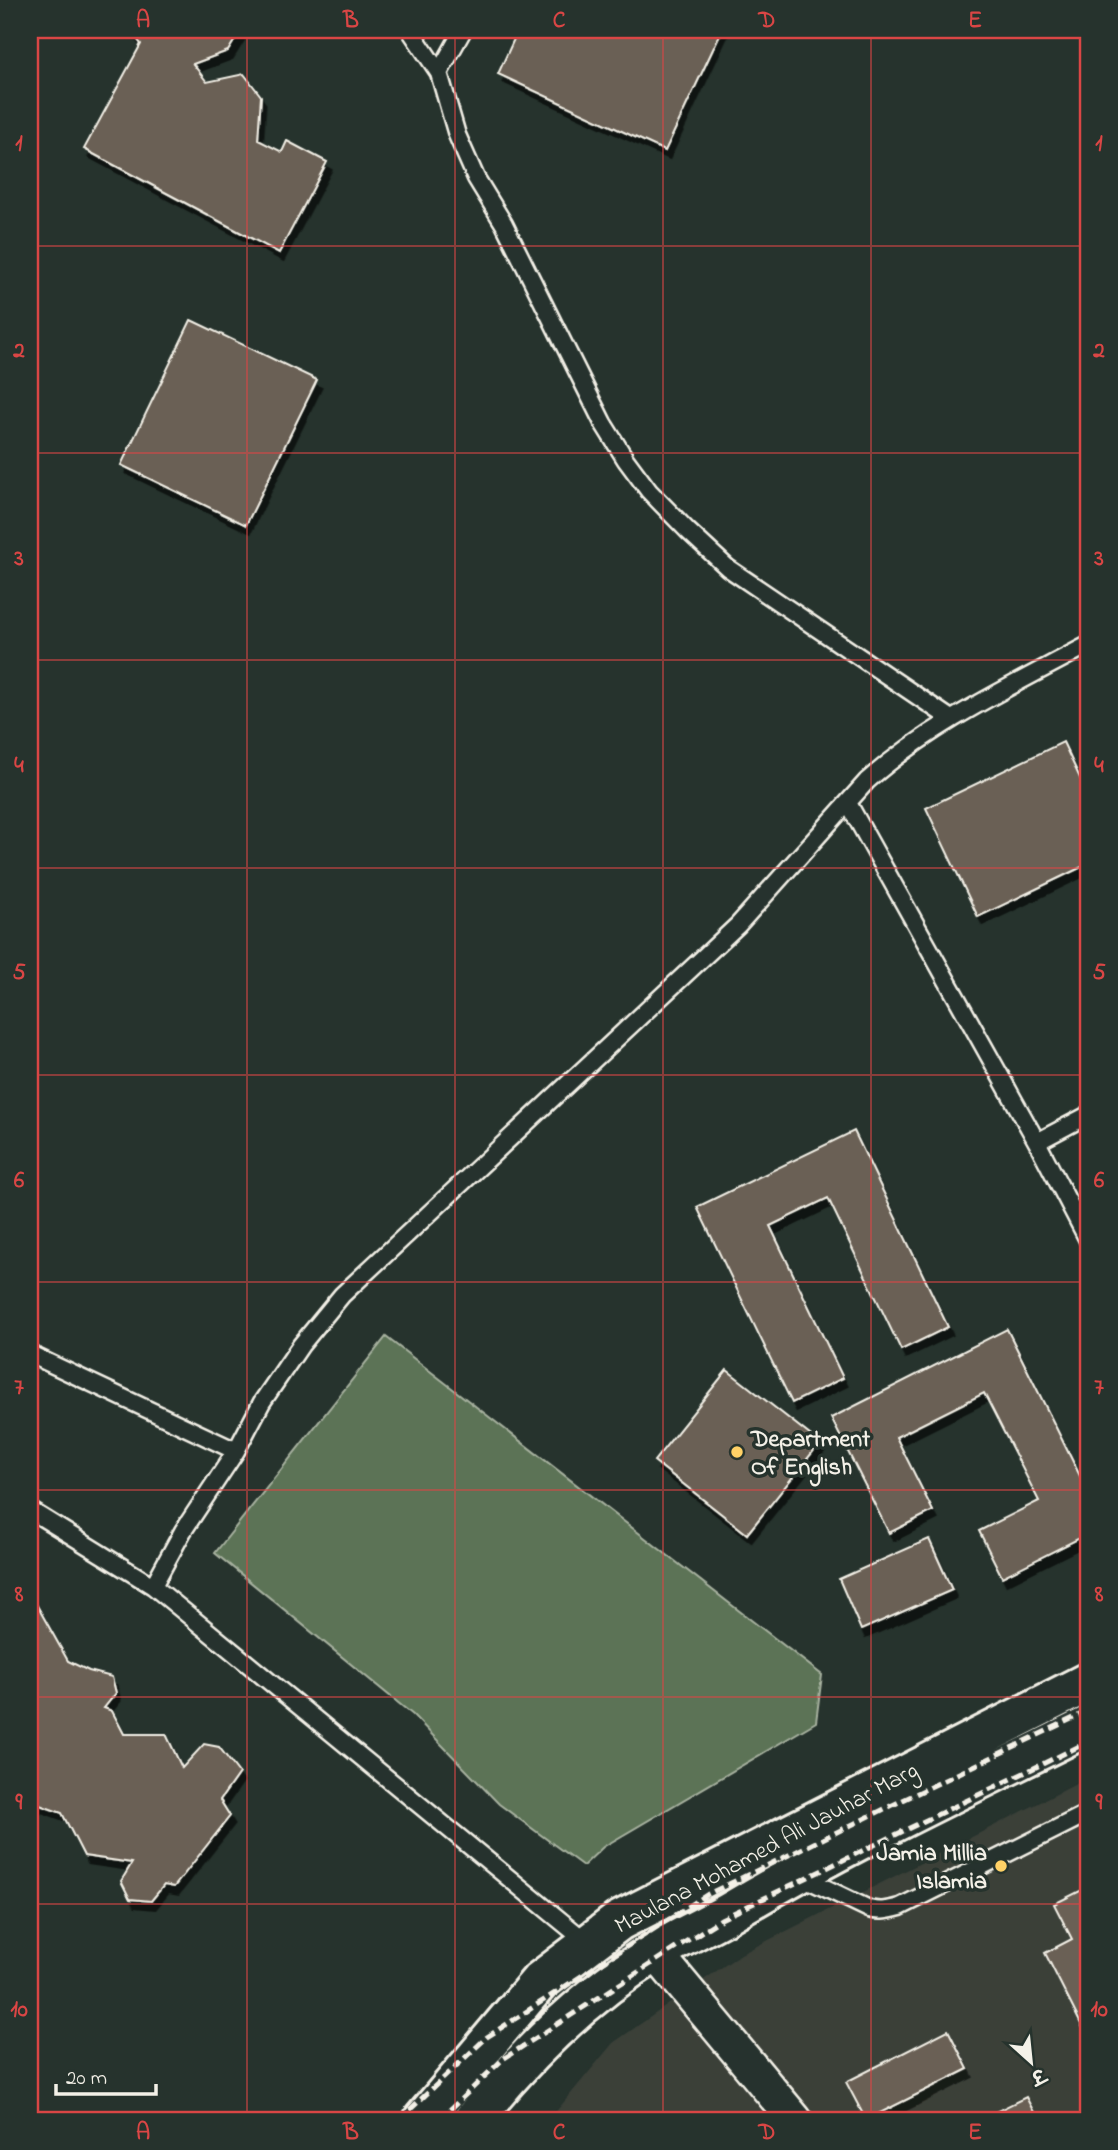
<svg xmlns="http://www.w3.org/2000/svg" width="1118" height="2150" viewBox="0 0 1118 2150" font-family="'Indie Flower','Playpen Sans Deva',sans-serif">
	<defs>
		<filter id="shadow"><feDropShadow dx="4.5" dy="8" stdDeviation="0" flood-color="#0009"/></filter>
	</defs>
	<rect width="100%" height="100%" fill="#26332d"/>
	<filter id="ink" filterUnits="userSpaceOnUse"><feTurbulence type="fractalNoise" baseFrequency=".0143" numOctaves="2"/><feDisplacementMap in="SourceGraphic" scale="14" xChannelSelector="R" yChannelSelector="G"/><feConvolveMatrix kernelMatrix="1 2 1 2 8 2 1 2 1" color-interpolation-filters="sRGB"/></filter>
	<g filter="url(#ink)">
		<path fill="#3a4039" d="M1088,1778V2120H549L613,2043L741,1954Z"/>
		<path fill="#5b7357" stroke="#a8b2a0" stroke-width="2" d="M386,1337L822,1675L816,1722L603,1847L583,1866L499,1804L413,1715L215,1553Z"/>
		<path fill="#6a6054" stroke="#f4f1e8" stroke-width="2" filter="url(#shadow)" d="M130,30H241L228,51L193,64L207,82L244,74L261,96L258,140L282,152L287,141L327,162L279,253L84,149L141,44Z
			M518,30H722L665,151L498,74Z
			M191,320L317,380L246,525L121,465Z
			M1063,742L1088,795V864L978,917L926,808Z
			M854,1131L948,1327L901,1350L828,1198L770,1226L843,1378L792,1403L697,1207Z
			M1007,1329L1088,1492V1534L1002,1577L979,1531L1039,1501L984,1393L896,1437L933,1511L889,1533L831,1418Z
			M727,1370L820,1443L747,1534L654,1461Z
			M929,1539L952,1590L861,1630L839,1579Z
			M30,1593L68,1661L89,1671L112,1677L116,1693L104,1708L112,1711L124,1734H166L182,1768L204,1744L219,1747L239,1773L220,1800L230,1816L174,1887L164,1885L151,1901L130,1899L121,1881L132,1863L84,1856L62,1813L37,1804L30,1814Z
			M1088,1887V2038L1045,1953L1072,1939L1054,1904Z
			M948,2030L968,2069L866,2120L846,2082Z
			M1026,2097L1038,2120H982L981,2119Z"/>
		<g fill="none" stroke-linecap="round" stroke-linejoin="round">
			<defs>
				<path id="lane" d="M410,30L439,73L457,135L476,178L504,224L603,423L626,460L649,491L688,531L728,568L951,719
					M439,73L463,30
					M848,803L1037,1142L1088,1240
					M1037,1142L1088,1115
					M30,1354L236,1451
					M30,1510L153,1586L589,1944
					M153,1586L183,1531L236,1451L262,1402L301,1345L342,1295L738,925L867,781C932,723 1012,686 1088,645
					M800,1876L869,1909C880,1912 889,1910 900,1907L1088,1813"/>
				<path id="street" d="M655,1952L795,2120"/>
				<path id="secondary" d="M423,2120L540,1981L619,1921L1088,1682
					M473,2120C524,2056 585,1995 656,1952C680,1937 706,1926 730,1912C846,1843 968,1786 1088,1726"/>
			</defs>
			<use href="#lane" stroke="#f4f1e8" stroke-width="21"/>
			<use href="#street" stroke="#f4f1e8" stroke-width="38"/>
			<use href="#secondary" stroke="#f4f1e8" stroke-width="44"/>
			<use href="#lane" stroke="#26332d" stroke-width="16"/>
			<use href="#street" stroke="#26332d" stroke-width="33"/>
			<use href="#secondary" stroke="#26332d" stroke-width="38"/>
			<path stroke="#f4f1e8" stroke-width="5" stroke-dasharray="10 5" stroke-linecap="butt" d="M399,2120L487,2037L708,1894L1088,1711
				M439,2120L503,2059L721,1919L1088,1742"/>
		</g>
	</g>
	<path fill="none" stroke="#da4645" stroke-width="2" stroke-opacity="0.55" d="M247,30V2120M455,30V2120M663,30V2120M871,30V2120M30,246H1088M30,453H1088M30,660H1088M30,868H1088M30,1075H1088M30,1282H1088M30,1490H1088M30,1697H1088M30,1904H1088"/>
	<g fill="#ffd166" stroke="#26332d" stroke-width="2.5">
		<circle cx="737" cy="1452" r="7"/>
		<circle cx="1001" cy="1866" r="7"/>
	</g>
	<g text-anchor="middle" stroke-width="7" stroke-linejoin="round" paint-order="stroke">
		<g font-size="24" font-weight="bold" fill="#f4f1e8" stroke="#26332d" text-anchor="start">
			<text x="751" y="1446">Department<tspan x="751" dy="28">Of English</tspan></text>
			<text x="987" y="1860" text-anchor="end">Jamia Millia<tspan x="987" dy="28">Islamia</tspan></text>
		</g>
		<g font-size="24" fill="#f4f1e8" stroke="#26332d">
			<text transform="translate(766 1847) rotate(-28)" y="8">Maulana Mohamed Ali Jauhar Marg</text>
		</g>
	</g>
	<rect width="1118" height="2150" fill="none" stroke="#26332d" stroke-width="77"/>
	<g transform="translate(1031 2062) rotate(153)" stroke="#26332d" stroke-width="5" paint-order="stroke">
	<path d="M0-5L12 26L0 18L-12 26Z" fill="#f4f1e8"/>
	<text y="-10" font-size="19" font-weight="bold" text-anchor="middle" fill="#f4f1e8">उ</text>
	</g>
	<path d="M56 2084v10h100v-10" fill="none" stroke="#f4f1e8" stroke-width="3.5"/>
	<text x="66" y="2084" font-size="21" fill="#f4f1e8" stroke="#26332d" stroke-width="5" paint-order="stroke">20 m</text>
	<rect x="38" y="38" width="1042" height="2074" fill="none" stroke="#da4645" stroke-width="2.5"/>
	<g font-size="23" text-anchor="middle" font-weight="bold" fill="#da4645">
		<text x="143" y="27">A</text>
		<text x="351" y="27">B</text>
		<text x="559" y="27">C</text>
		<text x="767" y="27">D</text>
		<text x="975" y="27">E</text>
		<text x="19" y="150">1</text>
		<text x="1099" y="150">1</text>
		<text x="19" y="357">2</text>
		<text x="1099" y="357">2</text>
		<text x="19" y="565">3</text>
		<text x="1099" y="565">3</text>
		<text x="19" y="772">4</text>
		<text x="1099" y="772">4</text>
		<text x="19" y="979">5</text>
		<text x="1099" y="979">5</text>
		<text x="19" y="1187">6</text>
		<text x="1099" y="1187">6</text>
		<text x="19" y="1394">7</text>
		<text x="1099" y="1394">7</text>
		<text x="19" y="1601">8</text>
		<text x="1099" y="1601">8</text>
		<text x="19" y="1809">9</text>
		<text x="1099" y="1809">9</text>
		<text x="19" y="2016">10</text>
		<text x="1099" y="2016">10</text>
		<text x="143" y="2139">A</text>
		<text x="351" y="2139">B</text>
		<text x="559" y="2139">C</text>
		<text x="767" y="2139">D</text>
		<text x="975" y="2139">E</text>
	</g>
</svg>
